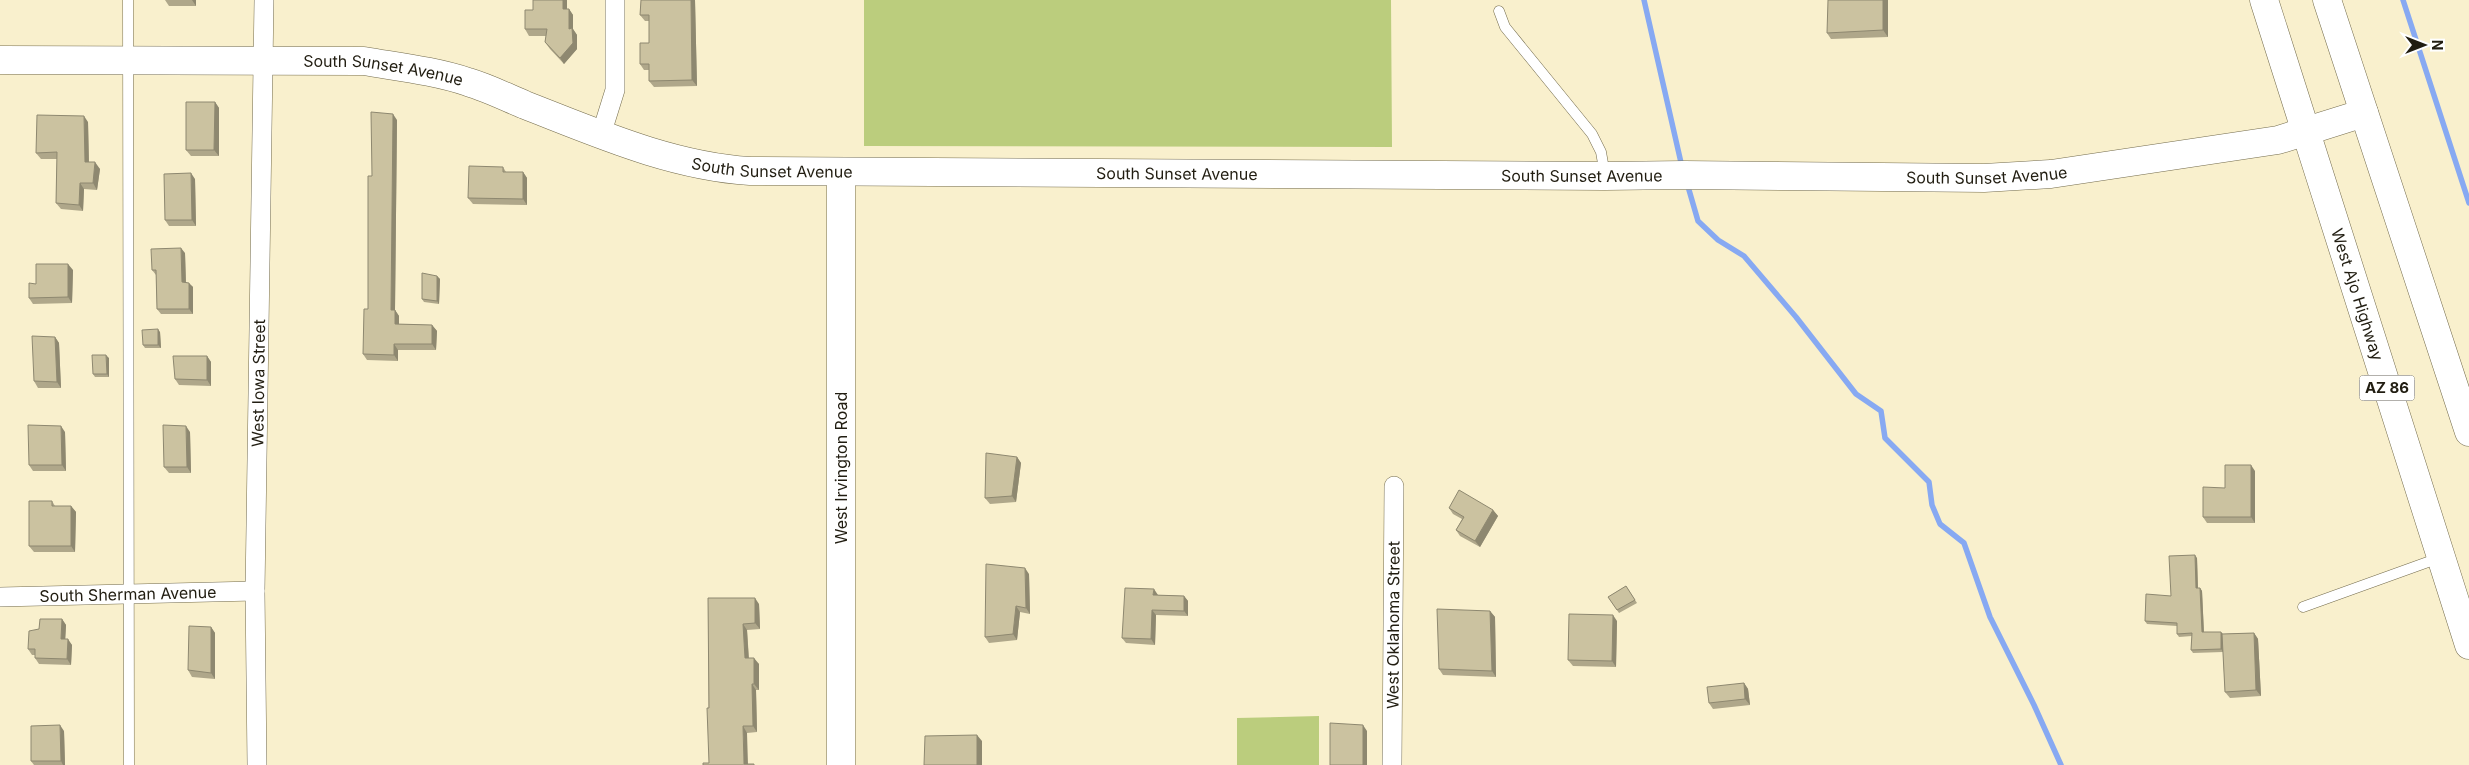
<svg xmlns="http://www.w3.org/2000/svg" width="2469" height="765" viewBox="0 0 2469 765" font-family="Inter,sans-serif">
	<rect width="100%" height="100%" fill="#f9f0cd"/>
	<path fill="#bbcd7d" d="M864,0H1391L1392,147L864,146Z
		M1319,716V765H1237V718Z"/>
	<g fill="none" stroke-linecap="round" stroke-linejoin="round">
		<path stroke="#87a9f2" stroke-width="5.5" d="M1644,0L1682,167
			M2403,0L2469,203
			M1687,183L1698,221L1718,240L1744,256L1796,317L1856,394L1881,411L1885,438L1929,482L1932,505L1940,524L1964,543L1990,617L2034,705L2061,765"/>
		<defs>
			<path id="lane" d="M128,0L129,765
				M1499,11L1505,27L1592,134L1601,152L1605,175
				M2303,607L2439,558"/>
			<g id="street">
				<path d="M601,135L615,90V0"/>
				<path id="s1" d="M0,597L255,591"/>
				<path id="s2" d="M257,765L255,591L264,0"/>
				<path id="s3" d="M1392,765L1394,486"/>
			</g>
			<g id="secondary">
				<path id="s4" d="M0,60L364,61C399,67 435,71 468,82C488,88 506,97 525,105C597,133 671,166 750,171L1605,176L1684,175L1984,178L2051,174L2278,140L2364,113"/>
				<path d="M841,765V172"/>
			</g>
			<g id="primary">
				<path id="s5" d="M2264,0L2469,645"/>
				<path d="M2327,0L2469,432"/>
			</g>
		</defs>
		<use href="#lane" stroke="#746c4d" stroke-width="11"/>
		<use href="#street" stroke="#746c4d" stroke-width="20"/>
		<use href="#secondary" stroke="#746c4d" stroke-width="29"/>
		<use href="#primary" stroke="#746c4d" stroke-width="29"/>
		<use href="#lane" stroke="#fff" stroke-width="10"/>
		<use href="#street" stroke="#fff" stroke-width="19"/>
		<use href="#secondary" stroke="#fff" stroke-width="28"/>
		<use href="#primary" stroke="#fff" stroke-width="28"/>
	</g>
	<path fill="#afa78a" d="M165,0H196V6H169Z
		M567,0V9H569L573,15V29L577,35V49L564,64L550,49L545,42L546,36H529L525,29L533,10Z
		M641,0H695L697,86L654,87L649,81V70H644L640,64L649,43V21H645L640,15Z
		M1888,0V37L1831,39L1827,33Z
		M215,102L219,108V156H191L186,150Z
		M397,120L395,310L399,316V324L432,325L437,331L436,350H398V361L367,360L363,354L368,309L372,176Z
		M88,122L89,162L100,169L97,190L84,189L83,211L61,209L56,203L57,159H41L36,153Z
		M503,167L506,172H523L527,178V205L473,204L468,198Z
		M195,179L196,226H169L165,220Z
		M185,253L186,282L193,287V314H161L157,309L156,275L152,270Z
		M73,270L72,303L33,304L29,298L36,284Z
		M437,276L440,279L439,304L424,302L422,299Z
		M160,332L161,348H145L143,345Z
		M55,337L59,343L61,388H38L34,381Z
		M207,356L211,362V386L179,385L175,379Z
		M109,358V377H95L93,374Z
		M65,432L66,471H33L29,465Z
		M190,432L191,473H169L164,467Z
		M1017,457L1021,463L1016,502L990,504L985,498Z
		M2255,471V523H2207L2203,517L2225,488Z
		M52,501L55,506H71L76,512L75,552H34L29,546Z
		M1449,508L1493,510L1498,516L1480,547L1460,536L1456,530L1462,519L1453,514Z
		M2197,558L2198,588H2200L2202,591L2204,632L2223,634L2254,633L2258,639L2261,696L2230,698L2225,692L2223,652L2193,653L2191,650L2192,636L2179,637L2177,634V626L2147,624L2145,621L2171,596Z
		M1029,574L1030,614L1020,612L1017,640L989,643L985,637Z
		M1626,586L1637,603L1619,613L1608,597Z
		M1158,595L1184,596L1188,601V616L1156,615L1155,645L1126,643L1122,638Z
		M708,598L759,604L760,629L747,630L749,658L759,664V690H756L757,732L747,733L709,763Z
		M1490,611L1495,617L1496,677L1443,675L1439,669Z
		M62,619L66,625L65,639L72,645L71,665L39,664L35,658V655H32L28,649L39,629Z
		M1617,621L1616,667L1573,666L1568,660Z
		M211,627L215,633V679L192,677L188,670Z
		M1744,683L1748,689L1750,705L1713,709L1709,703Z
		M64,731L65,765H34L31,761Z"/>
	<path fill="#8e8870" d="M192,0H196V6Z
		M563,0H567V15L563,9Z
		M691,0H695L697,86L692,80Z
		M1883,0H1888V37L1883,30Z
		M569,9L573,15V29L577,35V49L564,64L560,58L569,29Z
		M215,102L219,108V156L214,150Z
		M393,114L397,120L395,310L399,316V330L395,324L391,310Z
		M84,116L88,122L89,168L85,162Z
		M95,162L100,169L97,190L93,183Z
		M523,172L527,178V205L523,199Z
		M191,173L195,179L196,226L192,220Z
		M80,183L84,189L83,211L79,205Z
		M181,248L185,253L186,287L182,282Z
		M68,264L73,270L72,303L68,297Z
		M437,276L440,279L439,304L437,301Z
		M189,283L193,287V314L189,309Z
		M432,325L437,331L436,350L432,344Z
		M158,329L160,332L161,348L158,345Z
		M55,337L59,343L61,388L57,382Z
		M394,344L398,350V361L394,355Z
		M106,355L109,358V377L107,374Z
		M207,356L211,362V386L207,380Z
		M61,426L65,432L66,471L62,465Z
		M186,426L190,432L191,473L187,467Z
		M1017,457L1021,463L1016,502L1012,496Z
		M2251,465L2255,471V523L2251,517Z
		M71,506L76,512L75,552L71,546Z
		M1493,510L1498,516L1480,547L1475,541Z
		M2195,555L2197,558L2198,591L2196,588Z
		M1025,568L1029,574L1030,614L1026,608Z
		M2200,588L2202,591L2204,635L2202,632Z
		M1154,589L1158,595H1153Z
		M1184,596L1188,601V616L1184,611Z
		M755,598L759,604L760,629L755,623Z
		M1016,606L1020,612L1017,640L1013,634Z
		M1152,610L1156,615L1155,645L1151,639Z
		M1490,611L1495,617L1496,677L1492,671Z
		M1613,615L1617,621L1616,667L1612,661Z
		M62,619L66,625L65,645L61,639Z
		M743,624L747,630L749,664L745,658Z
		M211,627L215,633V679L211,673Z
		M2221,632L2224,635L2223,652L2221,649Z
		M2254,633L2258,639L2261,696L2256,690Z
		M68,639L72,645L71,665L67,659Z
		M754,658L759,664V690L754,684Z
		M1744,683L1748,689L1750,705L1745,699Z
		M752,684L756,690L757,732L753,726Z
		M60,725L64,731L65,765H63L61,761Z
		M1363,725L1367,731V765H1363Z
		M743,726L747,733L748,765L744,764Z
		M977,735L982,741V765H977Z"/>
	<path fill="#cbc2a0" stroke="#8e8870" d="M533,0H563V9H569V29L572,28L573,43L560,58L545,42L547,29H525V10H533Z
		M641,0H691L692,80L649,81V64H640V43H649V15H640Z
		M1828,0H1883V30L1827,33Z
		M186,102H215L214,150H186Z
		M371,112L393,114L391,310H395V324L432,325V344H394V355L363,354L364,309H368V176H372Z
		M37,115L84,116L85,162H95L93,183H80L79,205L56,203L57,152L36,153Z
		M469,166L503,167V172H523V199L468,198Z
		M191,173L192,220H165L164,174Z
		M181,248L182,282L189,283V309H157L156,270H152L151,249Z
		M36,264H68V297L29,298V283L36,284Z
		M422,273L437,276V301L422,299Z
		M158,329V345H143L142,330Z
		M32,336L55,337L57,382L34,381Z
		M92,355H106L107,374H93Z
		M173,356H207V380L175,379Z
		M28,425L61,426L62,465H29Z
		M163,425L186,426L187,467H164Z
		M986,453L1017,457L1012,496L985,498Z
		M2225,465H2251V517H2203V487L2225,488Z
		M1459,490L1493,510L1475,541L1456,530L1464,517L1449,508Z
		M29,501H52V506H71V546H29Z
		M2195,555L2196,588H2200L2202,632H2221V649L2191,650L2192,633L2177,634V623L2145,621L2146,594L2171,596L2169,556Z
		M986,564L1025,568L1026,608L1016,606L1013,634L985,637Z
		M1626,586L1635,600L1617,610L1608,597Z
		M1125,588L1154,589L1153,595L1184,596V611L1152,610L1151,639L1122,638Z
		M708,598H755V623L743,624L745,658H754V684H752L753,726H743L744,764H754V765H703V763H709L707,708H709Z
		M1437,609L1490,611L1492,671L1439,669Z
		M1569,614L1613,615L1612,661L1568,660Z
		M40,619H62L61,639H68L67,659L35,658V649H28L29,631L39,629Z
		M189,626L211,627V673L188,670Z
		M2254,633L2256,690L2225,692L2222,634Z
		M1744,683L1745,699L1709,703L1707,687Z
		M1330,723L1363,725V765H1330Z
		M60,725L61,761H31V726Z
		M977,735V765H924L925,736Z"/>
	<g text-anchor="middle" stroke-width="4" stroke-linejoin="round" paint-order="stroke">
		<rect fill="#fff" stroke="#646158" stroke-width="1" x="2359.5" y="375.5" width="55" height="25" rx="4"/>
		<g font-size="15" font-weight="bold" fill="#211d11">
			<text x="2387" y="393">AZ 86</text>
		</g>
		<g font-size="16" fill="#211d11" stroke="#fff">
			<text dy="6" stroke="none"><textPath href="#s4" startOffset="384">South Sunset Avenue</textPath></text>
			<text dy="6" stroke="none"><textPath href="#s4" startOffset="789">South Sunset Avenue</textPath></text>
			<text dy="6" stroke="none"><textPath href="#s4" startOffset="1194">South Sunset Avenue</textPath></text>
			<text dy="6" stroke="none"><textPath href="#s4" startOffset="2004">South Sunset Avenue</textPath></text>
			<text dy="6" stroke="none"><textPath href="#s4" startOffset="1599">South Sunset Avenue</textPath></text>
			<text dy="6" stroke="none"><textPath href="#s5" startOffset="309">West Ajo Highway</textPath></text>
			<text dy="6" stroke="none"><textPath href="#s2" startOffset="382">West Iowa Street</textPath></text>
			<text transform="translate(841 468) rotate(-90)" y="6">West Irvington Road</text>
			<text dy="6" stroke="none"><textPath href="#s1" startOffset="128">South Sherman Avenue</textPath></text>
			<text dy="6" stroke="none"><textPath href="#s3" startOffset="140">West Oklahoma Street</textPath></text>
		</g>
	</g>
	<g transform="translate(2424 45) rotate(90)" stroke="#ffffff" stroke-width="4" paint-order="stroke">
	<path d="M0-4L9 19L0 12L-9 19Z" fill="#211d11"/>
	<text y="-8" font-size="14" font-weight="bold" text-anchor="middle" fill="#211d11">N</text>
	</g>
</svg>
